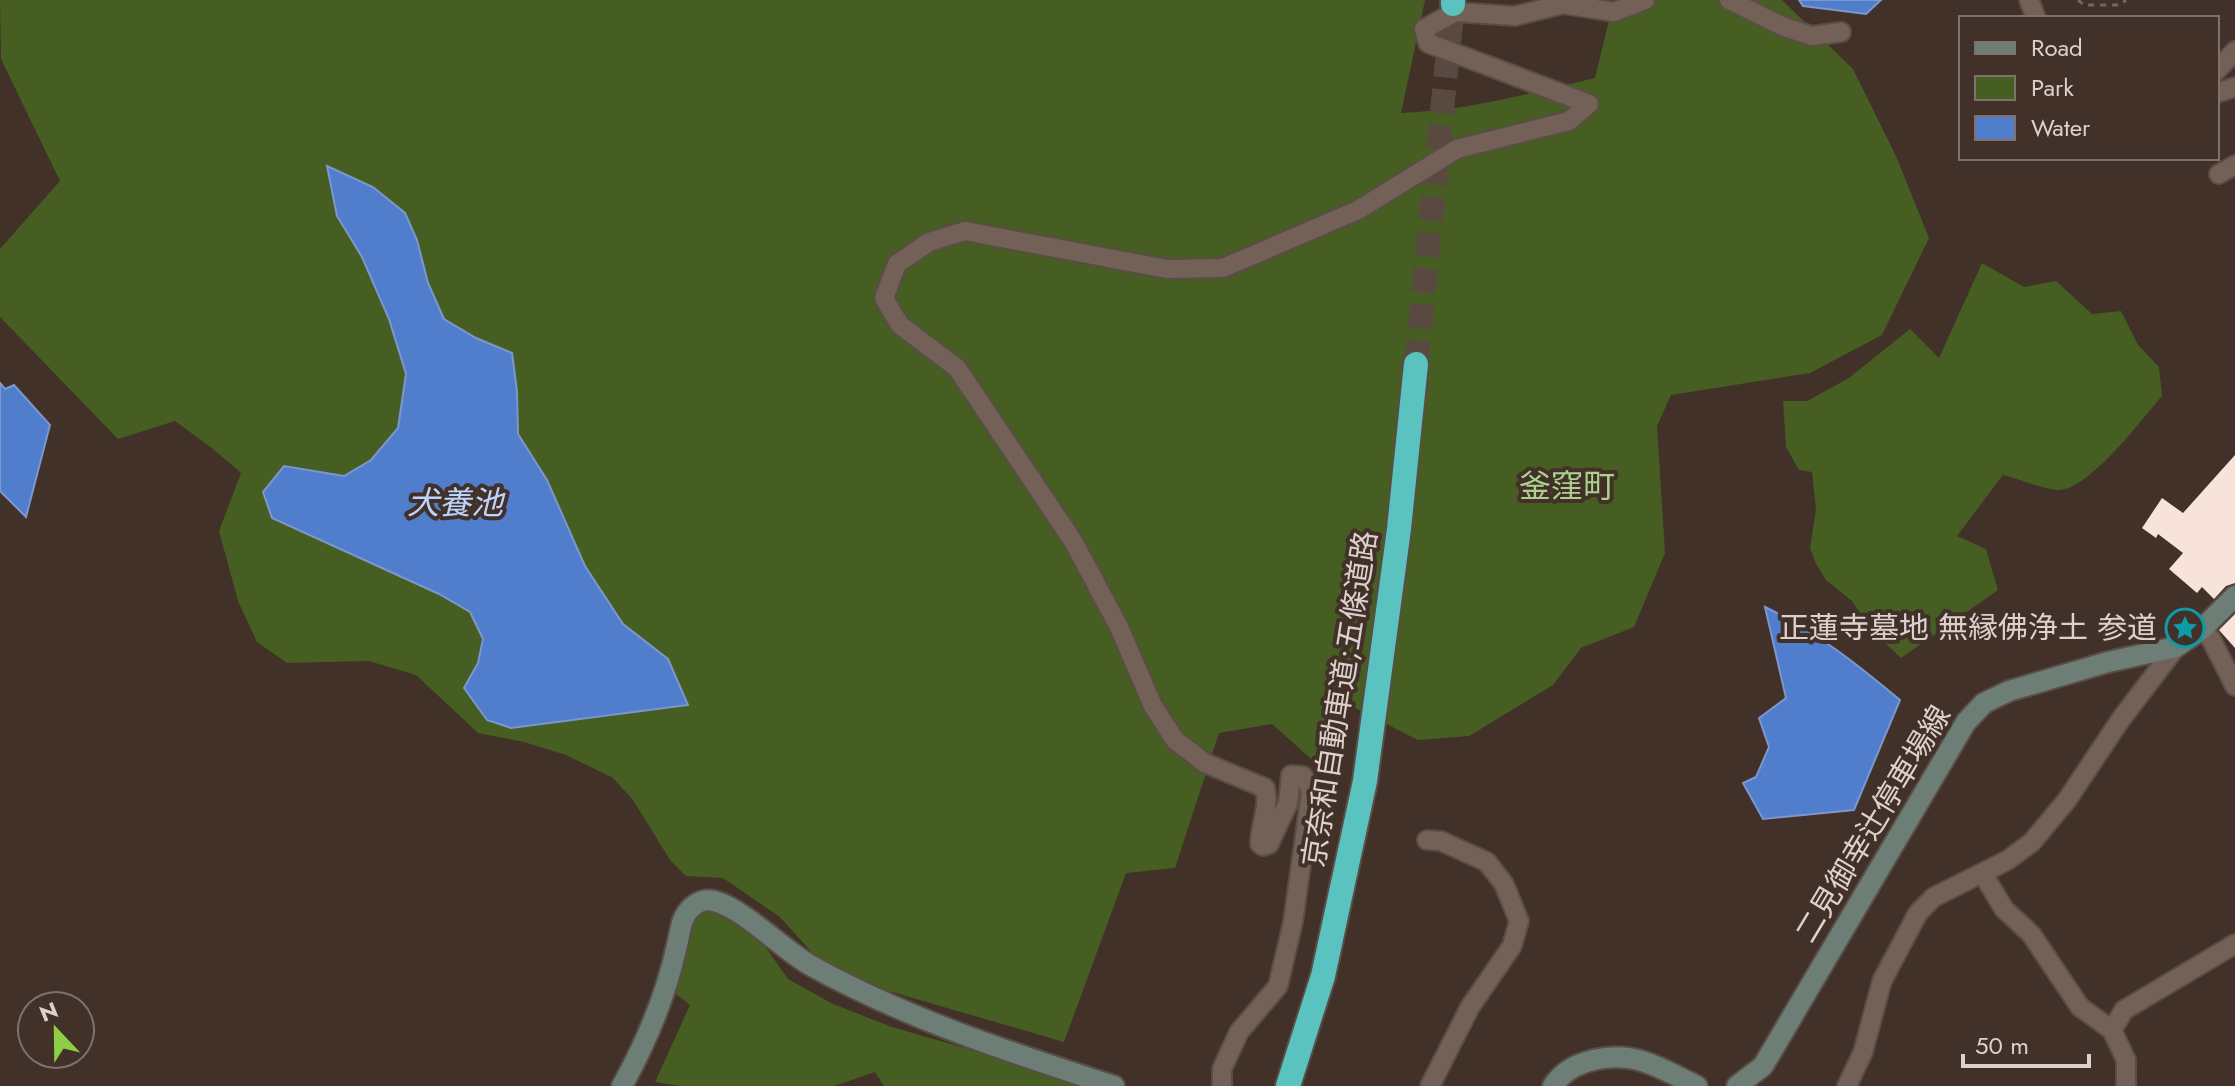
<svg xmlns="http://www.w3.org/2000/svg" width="2235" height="1086" viewBox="0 0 2235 1086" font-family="Jost,'Noto Sans JP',sans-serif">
	<rect width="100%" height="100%" fill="#423129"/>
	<path fill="#465e22" d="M0,0H1425L1401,113C1466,111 1531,93 1595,78L1614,0H1782L1853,69L1896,156L1929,238L1882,335L1810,373L1671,395L1657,426L1665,553L1634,627L1581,648L1553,685L1469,736L1418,740L1337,699L1327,773L1272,724L1219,733L1175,868L1126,873L1064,1042L851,980L817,958L780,917L723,878L686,876L670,860L633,800L613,778L566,755L524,742L478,733L416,675L369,661L287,663L257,642L238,601L219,531L241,473L213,449L175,421L118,439L0,317V249L60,181L1,59Z
		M1982,263L2024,287L2056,281L2092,314L2121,311L2138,345L2159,367L2162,396C2142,419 2088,492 2057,490C2039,488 2020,479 2003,475L1957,536L1986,549L1998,590L1901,658L1875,634L1852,601L1826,580L1816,564L1810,548L1816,510L1812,472L1799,470L1786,447L1783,401H1807L1849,378L1910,329L1939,358Z
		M704,905L734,920L760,939L788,979L833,1004L892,1027L1095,1086H884L875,1072L834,1086H679L655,1082L690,1005L676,994L680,946L689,914Z"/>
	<path fill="#517ecc" stroke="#7b97cc" stroke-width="2" d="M1799,0H1881L1866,14L1803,6Z
		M327,166L373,187L405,213L417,240L428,283L444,319L476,338L512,353L517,391L518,434L547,480L585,566L623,624L668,659L688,705L511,728L487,720L464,688L478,663L483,639L470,612L439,594L272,518L263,492L284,466L344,476L371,460L398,428L406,374L389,319L362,257L337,216Z
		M0,383L5,389L14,385L50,425L26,517L0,491Z
		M1765,607C1815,631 1857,664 1900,700L1854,810L1763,819L1743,783L1756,777L1769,747L1759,718L1786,698Z"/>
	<path fill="#f7e3d9" d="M2235,455V583L2226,586L2214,599L2202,587L2197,593L2169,569L2183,553L2158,534L2156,538L2142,528L2162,498L2183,513Z
		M2235,614V648L2219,630Z"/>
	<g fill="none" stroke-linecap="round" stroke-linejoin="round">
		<path stroke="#594941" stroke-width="24" stroke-dasharray="24 12" stroke-linecap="butt" d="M1416,364L1453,4"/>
		<defs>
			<path id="street" d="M1729,0L1784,27L1812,36L1841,32
				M2029,0L2036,18
				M2217,70L2235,51
				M2217,93L2235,87
				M2219,174L2235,165
				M2202,629L2211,639L2235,686
				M1427,840L1441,841L1487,862L1504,884L1519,921L1512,946L1470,1007L1430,1086
				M1983,874L2004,909L2031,934L2080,1007L2112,1030L2126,1060V1086
				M2112,1030L2124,1010L2235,944
				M1222,1086V1069L1239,1032L1278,986L1293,922L1310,800L1311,790L1303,776L1291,775L1288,803L1269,844L1263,846L1260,844C1260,824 1270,807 1265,788L1205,763L1175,740L1153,706L1119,627L1073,541L957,368L900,325L884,298L897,264L929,242L965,231L1167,269L1223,268L1358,210L1457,149L1569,121L1589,104L1428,43L1424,29L1455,12L1515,16L1563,4L1614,12L1645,0
				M1847,1086L1863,1052L1882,981L1918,913L1934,897L2008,860L2032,842L2067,800L2121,719L2176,647"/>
			<path id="secondary" d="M622,1086C647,1041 666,996 677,945C681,930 680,918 692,907C699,901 706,899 714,901C743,908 783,950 810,965C905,1018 1011,1053 1114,1086
				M1553,1086C1571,1058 1615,1052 1645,1062C1663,1068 1680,1078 1697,1086
				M1737,1086L1763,1066L1966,722L1984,703L2009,691L2108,662L2176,647L2202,629L2235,596"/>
			<path id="highway" d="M1453,4V0
				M1288,1086L1323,976L1365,781L1399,529L1416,364"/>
		</defs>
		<use href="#street" stroke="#5a4d45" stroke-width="22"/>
		<use href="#secondary" stroke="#5a4d45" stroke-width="24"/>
		<use href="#highway" stroke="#5a4d45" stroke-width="28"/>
		<path stroke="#74655e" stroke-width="3" stroke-dasharray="6 6" stroke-linecap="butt" d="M2078,0L2084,5H2120L2126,0"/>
		<use href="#street" stroke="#736157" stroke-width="18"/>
		<use href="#secondary" stroke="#6c7e76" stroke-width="20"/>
		<use href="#highway" stroke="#5ac2bf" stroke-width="24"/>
	</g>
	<defs>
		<symbol id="sight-ring" viewBox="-11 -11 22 22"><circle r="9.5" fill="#423129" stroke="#0f9aa8" stroke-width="1.5"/><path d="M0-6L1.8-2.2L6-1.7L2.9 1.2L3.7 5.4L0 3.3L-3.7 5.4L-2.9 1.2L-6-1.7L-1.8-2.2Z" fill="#0f9aa8"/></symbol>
	</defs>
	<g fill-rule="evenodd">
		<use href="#sight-ring" x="2163" y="606" width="44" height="44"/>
	</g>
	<g text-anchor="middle" stroke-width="8" stroke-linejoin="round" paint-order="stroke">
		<g font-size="30" fill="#dcd1cc" stroke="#423129" text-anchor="end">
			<text x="2157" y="638">正蓮寺墓地 無縁佛浄土 参道</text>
		</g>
		<g font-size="30" fill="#dcd1cc" stroke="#423129">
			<text transform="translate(1340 699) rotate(-81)" y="10">京奈和自動車道;五條道路</text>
			<text transform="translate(1873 824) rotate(-59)" y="10">二見御幸辻停車場線</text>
		</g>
		<g font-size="32" fill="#acd18c" stroke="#423129">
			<text x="1567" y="497">釜窪町</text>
		</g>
		<g font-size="32" font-style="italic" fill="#bbd3fd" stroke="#423129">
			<text x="455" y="514">犬養池</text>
		</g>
	</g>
	<rect x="1959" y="16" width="260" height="144" fill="#423129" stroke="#80716a" stroke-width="2"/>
	<rect x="1975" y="42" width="40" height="12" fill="#6c7e76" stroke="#80716a" stroke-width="2"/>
	<text x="2031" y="56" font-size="24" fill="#dcd1cc">Road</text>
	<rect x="1975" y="76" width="40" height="24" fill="#465e22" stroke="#80716a" stroke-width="2"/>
	<text x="2031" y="96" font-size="24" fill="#dcd1cc">Park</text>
	<rect x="1975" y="116" width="40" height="24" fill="#517ecc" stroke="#80716a" stroke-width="2"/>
	<text x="2031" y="136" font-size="24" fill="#dcd1cc">Water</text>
	<g transform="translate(56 1030) rotate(338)"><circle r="38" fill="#423129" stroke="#80716a" stroke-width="2"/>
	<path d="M0-6L14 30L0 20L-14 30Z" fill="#8dce44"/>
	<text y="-12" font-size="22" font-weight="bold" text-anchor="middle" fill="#dcd1cc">N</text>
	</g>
	<path d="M1963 1054v12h126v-12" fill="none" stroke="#dcd1cc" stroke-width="4"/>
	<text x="1975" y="1054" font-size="24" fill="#dcd1cc" stroke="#423129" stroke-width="6" paint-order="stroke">50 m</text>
</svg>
